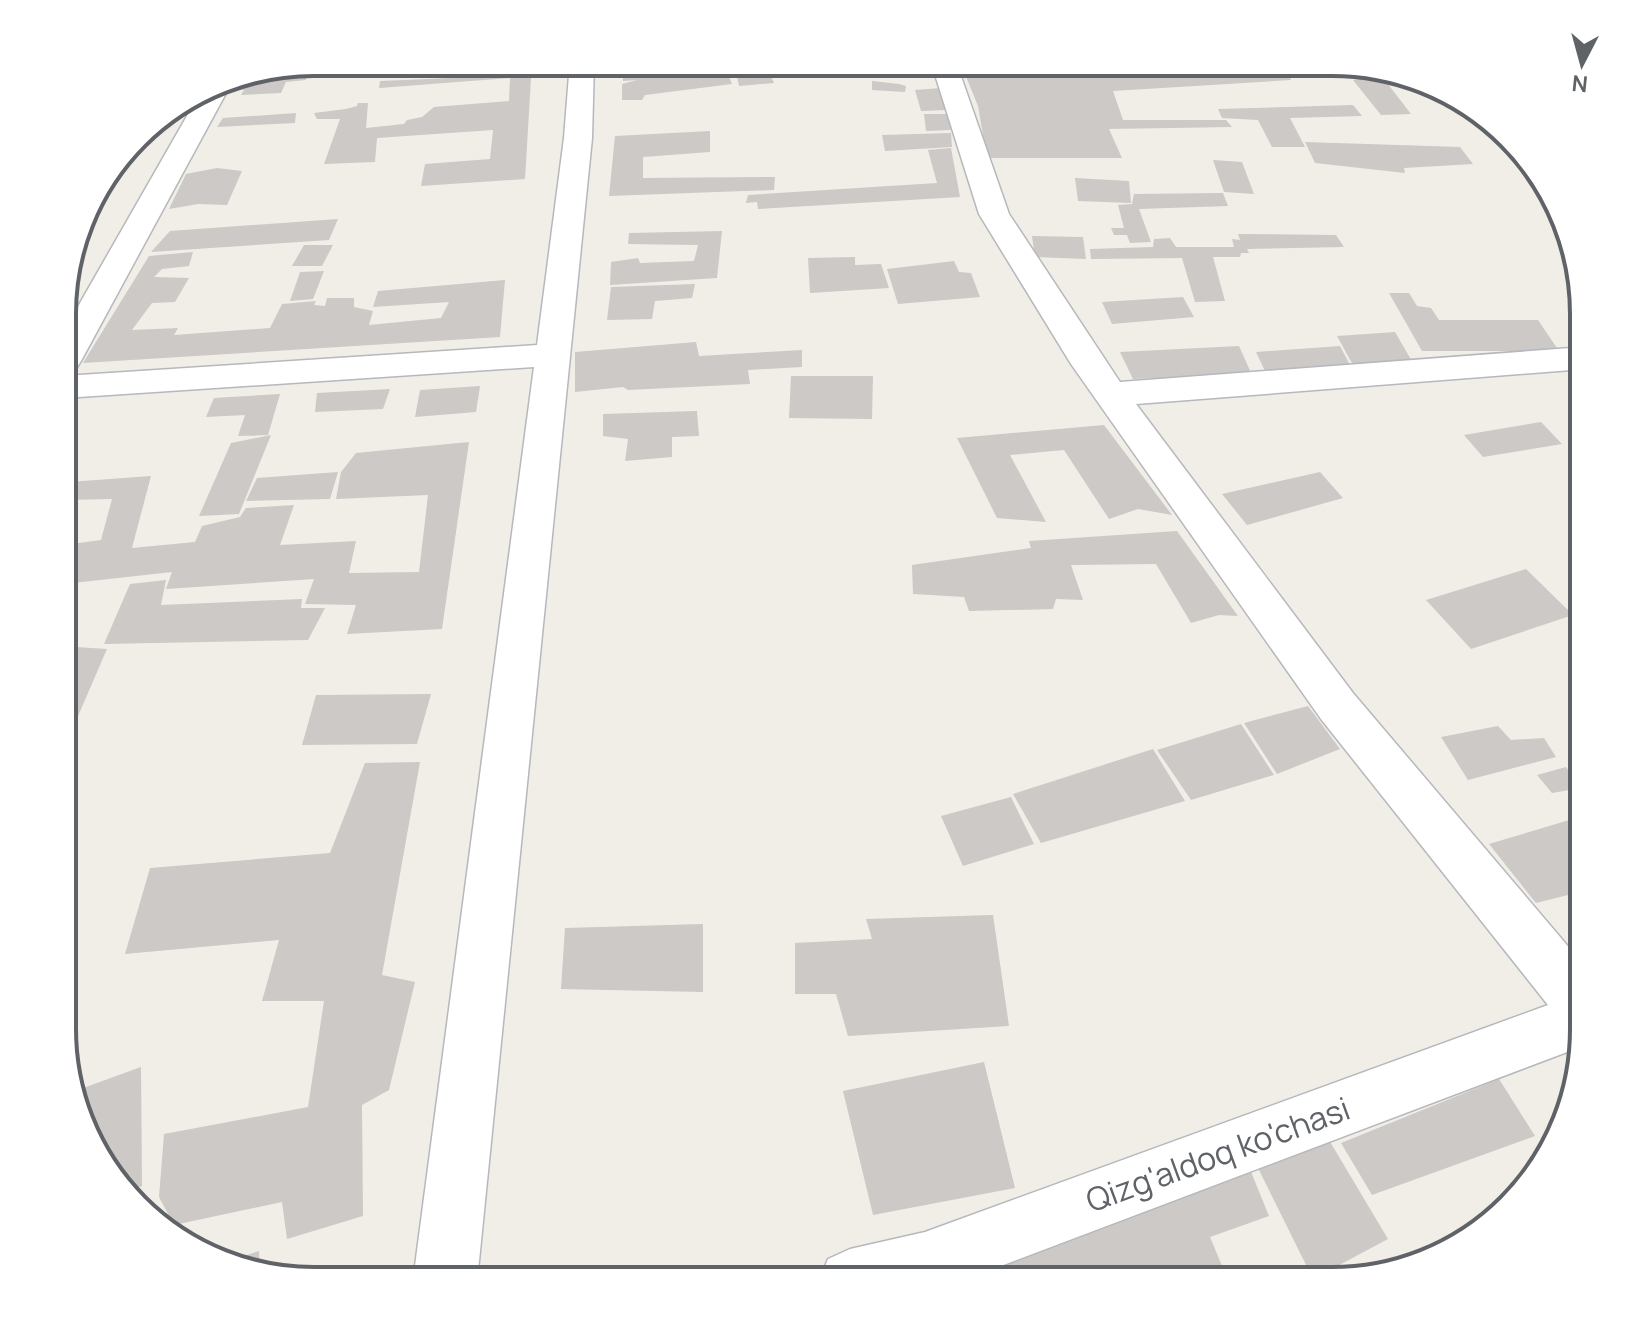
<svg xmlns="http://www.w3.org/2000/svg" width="1646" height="1343" viewBox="0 0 1646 1343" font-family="Manrope,sans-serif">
	<rect width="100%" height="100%" fill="#f1eee8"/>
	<path fill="#ccc9c6" d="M507,62H532L525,179L421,186L425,164L490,159L493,130L377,138L375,162L324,164L340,119H317L314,113L346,109L357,106L358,103H368L366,128L404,124L407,120L422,117L434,107L509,101L510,78L379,88L380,81L451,78L452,75L507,71Z
		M908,62H934L939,73L913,75Z
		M960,62L987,65L1224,62L1230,72L1288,71L1291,80L1113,91L1123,120H1226L1232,127L1109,129L1122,158H987L978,106Z
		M1335,63L1374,69L1381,77L1349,78Z
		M688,65L690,72L699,75L728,74L732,84L645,95L642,100H622V84L637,80L623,81V69Z
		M308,68L306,80L286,82L281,93L241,95L244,90L234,89L238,75Z
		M769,72L774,83L739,86L737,76Z
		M1364,78L1384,79L1411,114L1381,115L1353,80Z
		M872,81L899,84L906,86L905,92L872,90Z
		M941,88L947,110L921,111L915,90Z
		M1353,105L1362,116L1290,118L1305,147H1272L1258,120L1222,118L1218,109Z
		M296,113L295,123L217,127L223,118Z
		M924,114H947L951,130L926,131Z
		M710,131V152L643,157V178L775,177L774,190L609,196L615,136Z
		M951,133L952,147L885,151L882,135Z
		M1305,142L1460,147L1473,164L1404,168L1405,173L1315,163Z
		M951,148L960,197L758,209L757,202L746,203L748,195L937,183L928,150Z
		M1213,160L1242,162L1254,194L1224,192Z
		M217,168L242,171L227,205L198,204L169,209L186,174Z
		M1075,178L1129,181L1131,203L1078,201Z
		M1223,193L1228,206L1139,209L1151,242L1130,243L1127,235H1114L1111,228H1124L1118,205L1132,204L1134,194Z
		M338,219L329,240L151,252L170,231Z
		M722,231L717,278L610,285L611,262L638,258L640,263L694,261L698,245L628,244L629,233Z
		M1238,234L1336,235L1344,247L1247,249L1249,253H1241L1240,257H1213L1225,301L1195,302L1182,258L1091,259L1090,249L1153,247L1154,239L1170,238L1176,247H1234L1232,239L1240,240Z
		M1032,236L1083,237L1086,259L1035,257Z
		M304,245H333L322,266H292Z
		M193,252L189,266L162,269L154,277L189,278L175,302L152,303L132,330L178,328L174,335L270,328L282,304L316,301L314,305L325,306L327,298H354V307L373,311L369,325L441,318L449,302L373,307L378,291L505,280L500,337L83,363L149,256Z
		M855,257V265L881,264L889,288L810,293L808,258Z
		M954,261L959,272L971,273L980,297L898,304L887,269Z
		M324,271L313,299L290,301L300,272Z
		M695,284L692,298L655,301L652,319L607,320L611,287Z
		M1389,293H1409L1417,306L1431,308L1439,320H1538L1559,351H1422Z
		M1183,297L1194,317L1112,324L1102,302Z
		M1395,332L1413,363L1353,365L1337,336Z
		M696,342L699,356L802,350V367L748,370L750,384L628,390L623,387L575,392V352Z
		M1239,346L1252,375L1133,379L1120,352Z
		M1340,346L1351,367L1265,371L1256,352Z
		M791,376H873L872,419L789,418Z
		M480,386L476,412L415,417L420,390Z
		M390,389L383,409L315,412L317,393Z
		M280,394L268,435L238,436L245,415L206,417L214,398Z
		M697,411L699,436L672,437V457L625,461L628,439L603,436V414Z
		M1541,422L1562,444L1483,457L1464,435Z
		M1104,425L1172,515L1138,509L1109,519L1064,450L1010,455L1046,522L997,518L957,438Z
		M271,435L239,514L199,516L231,443Z
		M469,442L442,629L347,634L356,605L305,604L314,579L166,589L172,572L64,584V545L101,540L112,499L64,500V491L69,482L151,476L132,548L195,542L202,526L240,517L246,508L294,505L280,545L356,541L349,573L419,572L428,495L336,499L341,472L356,453Z
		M338,472L330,499L246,501L257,478Z
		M1320,472L1343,498L1247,525L1222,494Z
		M1177,531L1238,616L1219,615L1191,623L1156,564L1071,565L1083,600L1056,599L1053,609L969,611L964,597L913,594L912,565L1031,548L1029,541Z
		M1526,569L1573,615L1471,649L1426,600Z
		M166,580L161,605L302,599L301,608H325L308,640L104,644L130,584Z
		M76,647L107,649L72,730L63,731V675Z
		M431,694L417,744L302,745L316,695Z
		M1308,706L1340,749L1277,774L1244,723Z
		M1241,724L1274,775L1191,800L1157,750Z
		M1498,726L1511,740L1544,738L1556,757L1468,780L1441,737Z
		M1153,749L1185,801L1041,843L1013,794Z
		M420,762L382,975L415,982L389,1090L362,1105L363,1216L287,1239L282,1202L174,1225L159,1197L164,1134L308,1107L324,1001H262L279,940L125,954L150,868L330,853L365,763Z
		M1566,767L1581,788L1552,793L1537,775Z
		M1011,797L1034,844L963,866L941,816Z
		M1576,818L1584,829V891L1536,903L1489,844Z
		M993,915L1009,1026L848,1036L836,994H795V943L872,939L866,919Z
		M703,924V992L561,989L565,928Z
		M984,1062L1015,1188L873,1215L843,1091Z
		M141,1067L142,1186L126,1193L88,1140L75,1091Z
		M1499,1079L1535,1136L1372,1195L1341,1143Z
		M1326,1135L1388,1239L1313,1279L1257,1166Z
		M1249,1167L1269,1216L1210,1237L1225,1273L1204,1281H960Z
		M259,1251L260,1272L222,1263Z"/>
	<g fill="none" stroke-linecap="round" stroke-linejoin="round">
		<defs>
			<path id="minor" d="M570,62H594L592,138L477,1281H413L534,367L64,398V376L537,345L564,138Z
				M931,62H956L1009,214L1120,382L1584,347V369L1136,404L1353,693L1583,964V1046L961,1281H819L828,1259L850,1249L925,1232L1548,1005L1321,719L1071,364L979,214Z
				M227,79L231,84L81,361L76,369L64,372V331L199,95Z"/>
		</defs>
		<use href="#minor" stroke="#b5b8bc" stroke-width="3"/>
		<use href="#minor" fill="#fff" fill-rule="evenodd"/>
	</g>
	<g text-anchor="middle" stroke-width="6" stroke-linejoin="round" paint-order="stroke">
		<g font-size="32" fill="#5f6368" stroke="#fff">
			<text transform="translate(1218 1155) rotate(-20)" y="11">Qizg'aldoq ko'chasi</text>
		</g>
	</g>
	<path d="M0 0H1646V1343H0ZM314 76H1332A238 238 0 0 1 1570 314V1029A238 238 0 0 1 1332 1267H314A238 238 0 0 1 76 1029V314A238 238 0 0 1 314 76Z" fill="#fff" fill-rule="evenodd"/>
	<path fill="none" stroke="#5f6368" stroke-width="4" d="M314 76H1332A238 238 0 0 1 1570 314V1029A238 238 0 0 1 1332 1267H314A238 238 0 0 1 76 1029V314A238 238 0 0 1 314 76Z"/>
	<g transform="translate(1582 64) rotate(186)" stroke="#ffffff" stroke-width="6" paint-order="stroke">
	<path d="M0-6L14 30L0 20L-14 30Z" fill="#5f6368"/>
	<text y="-12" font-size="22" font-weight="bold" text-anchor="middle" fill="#5f6368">N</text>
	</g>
</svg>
